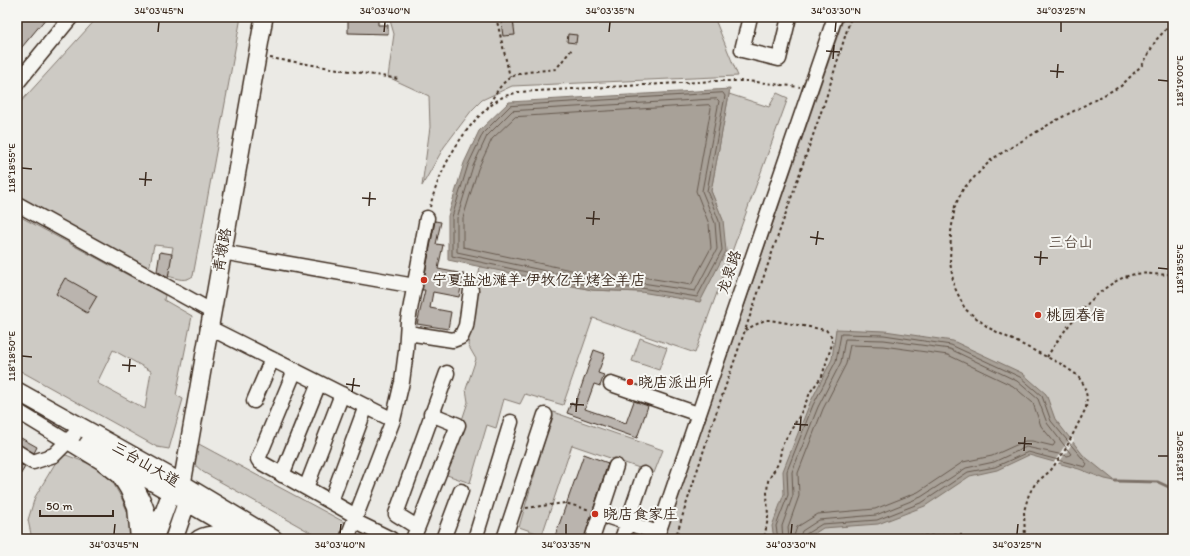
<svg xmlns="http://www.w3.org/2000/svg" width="1190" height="556" viewBox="0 0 1190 556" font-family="Itim,'LXGW WenKai TC',sans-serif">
	<rect width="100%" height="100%" fill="#ebeae5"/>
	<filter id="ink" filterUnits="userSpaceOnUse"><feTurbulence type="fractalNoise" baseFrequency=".025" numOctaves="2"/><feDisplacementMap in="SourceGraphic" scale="8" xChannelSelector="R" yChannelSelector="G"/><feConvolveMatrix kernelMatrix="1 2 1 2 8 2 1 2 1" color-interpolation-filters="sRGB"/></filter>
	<g filter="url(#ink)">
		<path fill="#cdcac4" stroke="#847a71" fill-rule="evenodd" d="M98,17H241L193,276C185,282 178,279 168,276L173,247L154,245L149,269L17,195V106Z
			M389,17H714L738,76L512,86L482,100L472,110L444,147L422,186L430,127L429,96L388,77L394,34Z
			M844,17H1173V539H664Z
			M777,93L788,98L695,353L593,318L563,405L525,394L520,404L504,399L496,428L487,425L470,483L444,474L468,402L466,389L476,359L468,345L480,266L592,290L641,292L723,220L711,191L729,94L769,107Z
			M17,215L165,295L164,300L192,316L176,395L183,399L169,449L157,447L17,369ZM113,350L151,371L145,409L97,383Z
			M640,338L667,348L659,370L632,361Z
			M553,412L663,450L654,473L572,445L542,535L519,527Z
			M197,443L346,523L339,539H322L203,472L193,463Z
			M66,455L98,467L112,481L122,499L131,520L129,539H32L28,520L35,497L59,457Z"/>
		<path fill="#a8a198" stroke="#7c7167" d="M730,89L711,191L723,220L726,251L700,302L641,292L592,290L448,260V216L464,163L479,131L509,102Z
			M836,329L885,331L953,341L1022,373L1046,394L1055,419L1083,455L1115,481L1105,479L1079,469L1029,455L997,470L970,476L925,506L878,524L823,528L806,539H774L772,526L784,494L783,471L810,403L832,359Z"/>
		<path fill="#ebeae5" d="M1071,436L1074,440L1066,453L1057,465L1053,464Z"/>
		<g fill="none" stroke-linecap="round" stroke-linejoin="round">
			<path stroke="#675a4f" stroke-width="1" d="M723,93L725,96L707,191L719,221L722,250L697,297L641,288L592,286L452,256V217L468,165L483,133L510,106Z
				M717,99L719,101L702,191L715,223L717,249L695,291L642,283L593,281L457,252V218L473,166L487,136L512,111Z
				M709,105L711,108L696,191L709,224L711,248L691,285L642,277L594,275L463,247V218L478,169L492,139L515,117Z
				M778,539L776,526L788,495L787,471L813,405L836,361L841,334L884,335L951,345L1020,377L1042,396L1051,421L1087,464L1085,467L1028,452L995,467L968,472L923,502L877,520L822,524L806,534L804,539
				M783,539L782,526L793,495L792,472L818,407L841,362L845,339L884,340L950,349L1017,381L1038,399L1047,423L1071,454L1068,456L1026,447L994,462L966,468L921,497L876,515L819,520L802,531L799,539
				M789,539L788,527L799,496L798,473L823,409L846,364L850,345L883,346L948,355L1013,386L1033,403L1041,426L1055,443L1053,446L1032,441H1025L992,456L963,462L918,492L875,509L818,514L797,527L793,539"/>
			<path stroke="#7c7167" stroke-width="3" d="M1115,481L1158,482L1173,489"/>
		</g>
		<path fill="#bab4ae" stroke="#3b2a1e" d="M17,17H47L17,53Z
			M348,17H378V25H388V34L348,33Z
			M513,20L515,35L503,36L501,22Z
			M568,34L577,35L576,43L567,42Z
			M435,221L441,222L436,244L443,245L438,269L464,274L459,297L433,292L430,308L451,312L448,329L417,324L425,290H422Z
			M160,252L172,254L168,278L157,271Z
			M65,278L97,296L87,313L56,294Z
			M594,350L605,354L598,373L604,375L600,386L594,384L585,409L626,423L634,401L648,406L637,438L567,413L571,403L575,405Z
			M21,438L37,447L34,453L18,444Z
			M584,454L608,463L584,539H554Z
			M17,462L25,467L17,480Z"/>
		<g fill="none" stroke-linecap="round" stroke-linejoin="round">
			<defs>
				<path id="minor" d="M750,17L742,50L779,59L789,17
					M17,83L71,17
					M17,204L211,311
					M222,252L415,286
					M208,327L393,420
					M408,333L453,340L461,337L466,326L471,290
					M295,370L258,459L260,462L356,516
					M611,384L698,414
					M254,401L272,359
					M17,411L101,462L119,476L127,489L135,507L138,539
					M17,452L33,462L54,455L74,435
					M282,475L319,383
					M306,488L342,394
					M331,501L366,406
					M600,514L658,533
					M354,521L391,539
					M417,527L396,514L447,373
					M347,539L393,420L402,382L406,351L408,321L427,218
					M413,539L458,425L431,414
					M443,539L461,491
					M475,539L511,422
					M504,539L545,415
					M592,539L616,466
					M622,539L644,474
					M656,539L835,17"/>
				<path id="major" d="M17,391L176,480L274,539
					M88,444L250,539
					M117,467C136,482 152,514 148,539
					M182,484L264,17
					M154,539L175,482
					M174,539L187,501L188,490
					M199,539C212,532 227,535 241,537"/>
			</defs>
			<use href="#minor" stroke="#3b2a1e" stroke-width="17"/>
			<use href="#major" stroke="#3b2a1e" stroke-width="20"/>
			<path stroke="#3b2a1e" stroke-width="2" stroke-dasharray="3 3" stroke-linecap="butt" d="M496,17L510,77
				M270,58L399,79
				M487,109C507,69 515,74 556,69L572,49
				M430,207C439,169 466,120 501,98C506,95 513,94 518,92L717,81H747L800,87
				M745,330L765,320H770L826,330L832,337V344L822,376L811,391L800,415L782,445L779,462L768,481L767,492L768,518L764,539
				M1047,357C1064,329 1101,279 1136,274C1148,272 1161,277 1173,273
				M526,508L565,503L590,510
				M675,539L712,425L826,98L851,17
				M846,539L962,535
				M1025,539L1024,511L1029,494L1035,484L1051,470L1065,450L1086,408L1087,397L1084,385L1077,375L1061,364L989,328L965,309L954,286L950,262L951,232L955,206L963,189L992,159L1053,122L1121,86L1143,64L1156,40L1173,22"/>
			<use href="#minor" stroke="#f6f6f2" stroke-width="14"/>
			<use href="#major" stroke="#f6f6f2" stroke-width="17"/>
		</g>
	</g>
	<path fill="none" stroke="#3b2a1e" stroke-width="1.5" d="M158,32L159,22M384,32L385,22M609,32L610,22M835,32L836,22M1061,32V22M826,51L840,52M833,59L834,45M1050,71L1064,72M1057,78L1058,64M1158,80L1168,81M22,168L32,169M139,179L152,180M145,186L146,172M362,198L376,199M369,206L370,192M586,218L600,219M593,225L594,211M810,237L824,239M816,245L818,231M1034,257L1048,258M1040,265L1041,251M1158,268L1168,269M22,356L32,357M122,365L136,366M129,372L130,359M346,384L360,386M352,392L354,378M570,404L584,405M576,412L577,398M794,424L808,425M800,431L801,417M1018,443L1032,444M1024,451L1025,437M1158,456H1168M114,534L115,524M340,534L341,524M566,534V524M791,534L792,524M1017,534L1018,524"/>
	<g fill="#c8321e" stroke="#f6f6f2" stroke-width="1.5">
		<circle cx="424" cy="280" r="4"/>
		<circle cx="1038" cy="315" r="4"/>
		<circle cx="630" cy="382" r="4"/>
		<circle cx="595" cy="514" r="4"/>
	</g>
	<g text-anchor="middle" stroke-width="4" stroke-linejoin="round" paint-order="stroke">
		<g font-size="15" fill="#605248" stroke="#f6f6f2">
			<text x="1071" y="247">三台山</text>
		</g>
		<g font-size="15" fill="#3b2a1e" stroke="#f6f6f2">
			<text transform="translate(222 250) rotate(-80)" y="5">青墩路</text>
			<text transform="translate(729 272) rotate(-71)" y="5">龙泉路</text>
			<text transform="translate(146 464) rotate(30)" y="5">三台山大道</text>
		</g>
		<g font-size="15" fill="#3b2a1e" stroke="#f6f6f2" text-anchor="start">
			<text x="432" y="285">宁夏盐池滩羊·伊牧亿羊烤全羊店</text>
			<text x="1046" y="320">桃园春信</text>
			<text x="638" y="387">晓店派出所</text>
			<text x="603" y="519">晓店食家庄</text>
		</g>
	</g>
	<rect width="1190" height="556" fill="none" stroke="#f6f6f2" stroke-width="44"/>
	<path d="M40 510v6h73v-6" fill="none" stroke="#3b2a1e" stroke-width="2"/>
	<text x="46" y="510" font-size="12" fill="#3b2a1e" stroke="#f6f6f2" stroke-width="3" paint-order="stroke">50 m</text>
	<rect x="22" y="22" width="1146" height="512" fill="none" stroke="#3b2a1e" stroke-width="1.5"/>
	<g font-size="10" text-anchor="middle" fill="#3b2a1e">
		<text x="159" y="14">34°03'45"N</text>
		<text x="385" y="14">34°03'40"N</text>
		<text x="610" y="14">34°03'35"N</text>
		<text x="836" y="14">34°03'30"N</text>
		<text x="1061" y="14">34°03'25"N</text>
		<text transform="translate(1179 81) rotate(-90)" y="4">118°19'00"E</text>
		<text transform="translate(11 168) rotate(-90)" y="4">118°18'55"E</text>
		<text transform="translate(1179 269) rotate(-90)" y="4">118°18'55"E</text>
		<text transform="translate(11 356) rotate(-90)" y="4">118°18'50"E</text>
		<text transform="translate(1179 456) rotate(-90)" y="4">118°18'50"E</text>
		<text x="114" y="548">34°03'45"N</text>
		<text x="340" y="548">34°03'40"N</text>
		<text x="566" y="548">34°03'35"N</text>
		<text x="791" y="548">34°03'30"N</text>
		<text x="1017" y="548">34°03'25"N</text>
	</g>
</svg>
